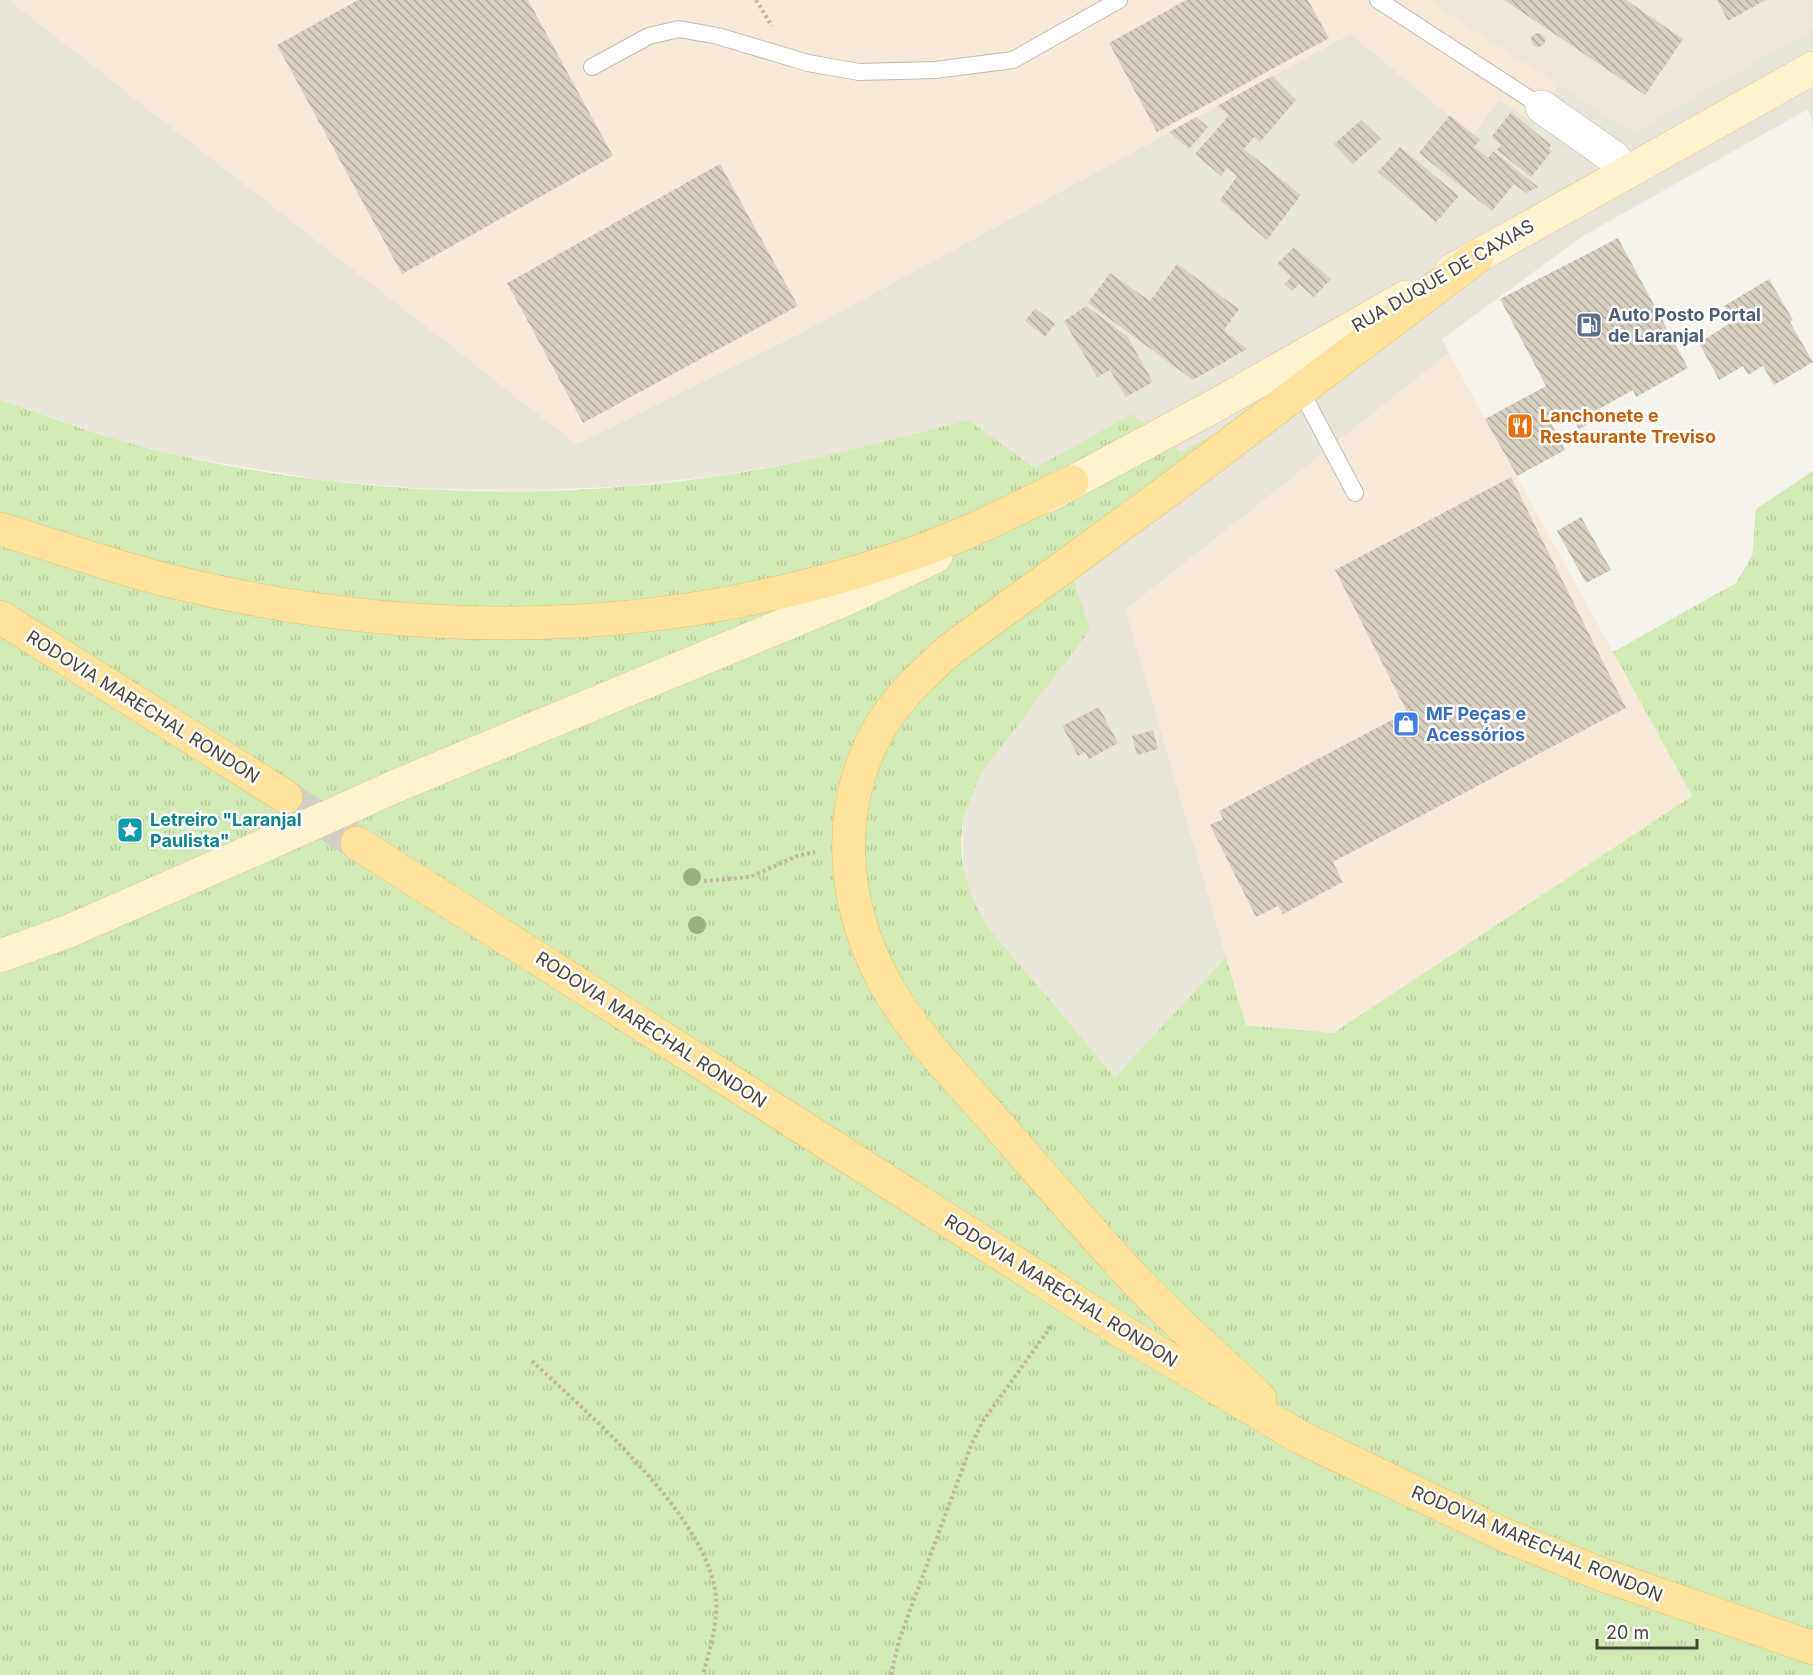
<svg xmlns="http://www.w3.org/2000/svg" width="1813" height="1675" viewBox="0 0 1813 1675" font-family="Inter,sans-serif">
	<defs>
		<pattern id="grass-tufts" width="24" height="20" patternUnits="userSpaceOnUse" patternTransform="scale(1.5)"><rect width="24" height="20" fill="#d2eab5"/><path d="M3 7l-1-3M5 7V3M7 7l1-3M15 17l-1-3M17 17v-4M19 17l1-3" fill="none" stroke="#b6ca9c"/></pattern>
		<pattern id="building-back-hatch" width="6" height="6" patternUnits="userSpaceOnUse" patternTransform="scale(1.5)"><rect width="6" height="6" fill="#d8cfc1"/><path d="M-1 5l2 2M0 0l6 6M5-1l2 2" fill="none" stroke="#b1aa9e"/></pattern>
	</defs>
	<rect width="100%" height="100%" fill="#f6f3ec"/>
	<path fill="#eae5da" d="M0,0H9L577,444L799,334L1350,34L1474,134L1499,100L1531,121L1558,85L1428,0H1813V123L1808,109L1583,236L1442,339L1449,353L1126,610L1226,957L1115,1077L987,926L971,894L963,867V820L980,775L997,750L1064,552L1181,452L1132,414L1035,469L967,420L829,456L730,474L630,486L529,491L428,489L328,481L179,456L130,444L0,400Z"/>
	<path fill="#f7ead8" d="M9,0H1428L1559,85L1531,121L1499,100L1473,135L1350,34L799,334L576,444Z
		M1449,353L1692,796L1333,1033L1246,1025L1126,611Z"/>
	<path fill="#efe8d6" d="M1428,0H1813V29L1633,133Z"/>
	<path fill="url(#grass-tufts)" d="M0,400C59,420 118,443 180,456C359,495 549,503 731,474C811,462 889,440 968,420L1035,468L1132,414L1181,452L1207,438L1208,442L1065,552L1090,630L980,775L963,820L961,842L963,867L971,894L987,926L1115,1077L1226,957L1246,1025L1333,1033L1692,796L1613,652L1736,583L1752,556L1756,509L1813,471V1675H0Z"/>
	<path fill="url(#building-back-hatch)" d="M358,0H528L613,156L402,274L277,45Z
		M1186,0H1308L1329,38L1157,132L1109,43Z
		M1504,0H1626L1683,39L1645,95Z
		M1717,0H1765L1728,21Z
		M1531 40a7 7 0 1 1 14 0a7 7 0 1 1-14 0Z
		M1272,76L1296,100L1260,142L1254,137L1244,149L1301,195L1267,240L1220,200L1237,176L1227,168L1221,176L1195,154L1229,115L1217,106Z
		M1511,112L1551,145L1549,148L1552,151L1531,177L1497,150L1501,145L1491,137Z
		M1450,115L1480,140L1474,147L1488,158L1493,151L1538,187L1526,193L1514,184L1492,211L1419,153Z
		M1196,117L1208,127L1189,149L1169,132Z
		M1361,120L1381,139L1353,164L1334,144Z
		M1400,147L1459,196L1436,222L1378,172Z
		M720,164L798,306L583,423L507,283Z
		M1618,238L1688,368L1636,397L1633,390L1590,414L1594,421L1579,429L1571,414L1552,425L1565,450L1517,476L1485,419L1546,386L1500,299Z
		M1294,247L1331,279L1314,297L1299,284L1292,291L1284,284L1291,277L1277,264Z
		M1177,264L1239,309L1224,330L1247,349L1193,380L1088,303L1110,273L1150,301Z
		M1769,279L1793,320L1790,322L1813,362L1774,385L1763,366L1748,375L1743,366L1719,380L1699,343L1733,321L1724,306Z
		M1086,306L1127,336L1153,382L1126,397L1110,370L1097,377L1064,321Z
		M1035,308L1055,324L1045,337L1025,321Z
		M1511,477L1626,708L1333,862L1343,882L1283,914L1278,906L1256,917L1210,825L1223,819L1219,811L1407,712L1335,570Z
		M1581,517L1611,570L1586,583L1557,531Z
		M1099,707L1118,743L1089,759L1085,752L1078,756L1062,726Z
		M1153,730L1158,749L1137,755L1132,736Z"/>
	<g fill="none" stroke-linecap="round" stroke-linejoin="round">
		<path stroke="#d4d0c8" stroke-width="33" stroke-dasharray="33 16" stroke-linecap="butt" d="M286,797L357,843"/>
		<defs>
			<path id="service" d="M1378,0L1542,107
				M592,67L649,36L679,29L718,36L808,63L859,72L935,70L1013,60L1119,0
				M1301,391L1355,493"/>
			<path id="minor" d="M1542,107L1613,157L1626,173"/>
			<path id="secondary" d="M1451,271L1813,68
				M1047,496L1218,404L1406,297
				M396,786L846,599L936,556
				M0,956L69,931L247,853"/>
			<path id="primary" d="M0,529C56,546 113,567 170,581C430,645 695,639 946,541C989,524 1030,502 1072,482
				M0,617L286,797
				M357,843L1120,1330L1298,1436L1500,1533L1603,1575L1813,1648
				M1260,1399C1221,1361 1179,1325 1141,1286C1095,1237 1051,1186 1007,1135C965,1086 915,1038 884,981C842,903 834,809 879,729C897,698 924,673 951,649L1158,498L1477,257"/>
		</defs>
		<use href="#service" stroke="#c2bbae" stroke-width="18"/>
		<use href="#minor" stroke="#c2bbae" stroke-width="34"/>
		<use href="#secondary" stroke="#d6c79b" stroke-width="34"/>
		<use href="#primary" stroke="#e6c16a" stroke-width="34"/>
		<path stroke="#c4b79f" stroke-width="4" stroke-dasharray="3 3" stroke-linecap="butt" d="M756,0L772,26
			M704,881L750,877L797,856L815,852
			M532,1361C589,1414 702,1512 715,1590C720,1619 710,1647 703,1675
			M891,1675L899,1640L972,1443L983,1421L1052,1325"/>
		<use href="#service" stroke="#fff" stroke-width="16"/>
		<use href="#minor" stroke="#fff" stroke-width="33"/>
		<use href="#secondary" stroke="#fff3cd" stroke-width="33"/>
		<use href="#primary" stroke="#ffe39c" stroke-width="33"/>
		<defs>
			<path id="secondary-bridge" d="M247,853L396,786"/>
		</defs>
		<use href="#secondary-bridge" stroke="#d6c79b" stroke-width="34" stroke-linecap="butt"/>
		<use href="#secondary-bridge" stroke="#fff3cd" stroke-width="33"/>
	</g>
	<g fill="#97b381">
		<circle cx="692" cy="877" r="9"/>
		<circle cx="697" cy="925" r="9"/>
	</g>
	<defs>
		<symbol id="fuel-square" viewBox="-11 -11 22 22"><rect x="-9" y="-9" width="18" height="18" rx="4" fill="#5c6f8a" stroke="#fff"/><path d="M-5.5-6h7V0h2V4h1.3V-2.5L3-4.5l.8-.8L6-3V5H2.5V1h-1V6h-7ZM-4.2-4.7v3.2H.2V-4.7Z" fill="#fff"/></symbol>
		<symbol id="restaurant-square" viewBox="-11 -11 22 22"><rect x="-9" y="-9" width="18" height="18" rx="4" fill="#e8710a" stroke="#fff"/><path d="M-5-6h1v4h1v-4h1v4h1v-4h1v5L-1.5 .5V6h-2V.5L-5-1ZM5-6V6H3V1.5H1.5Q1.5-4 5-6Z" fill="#fff"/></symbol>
		<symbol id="shop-square" viewBox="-11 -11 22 22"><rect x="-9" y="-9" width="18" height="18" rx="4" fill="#3f7fe0" stroke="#fff"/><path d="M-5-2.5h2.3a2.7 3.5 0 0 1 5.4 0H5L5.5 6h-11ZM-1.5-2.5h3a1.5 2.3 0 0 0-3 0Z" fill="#fff"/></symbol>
		<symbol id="sight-square" viewBox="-11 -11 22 22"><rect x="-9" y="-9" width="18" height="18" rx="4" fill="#0f9aa8" stroke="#fff"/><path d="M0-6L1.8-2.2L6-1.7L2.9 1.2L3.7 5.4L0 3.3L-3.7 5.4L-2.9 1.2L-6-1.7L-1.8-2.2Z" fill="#fff"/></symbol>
	</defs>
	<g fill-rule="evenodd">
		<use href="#fuel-square" x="1574" y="310" width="30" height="30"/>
		<use href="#restaurant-square" x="1505" y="411" width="30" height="30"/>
		<use href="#shop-square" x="1391" y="709" width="30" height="30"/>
		<use href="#sight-square" x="115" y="815" width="30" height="30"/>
	</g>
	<g text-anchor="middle" stroke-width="5" stroke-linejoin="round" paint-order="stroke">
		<g font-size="18" fill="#4b4439" stroke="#fff">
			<text transform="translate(1443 276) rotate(-30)" y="6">RUA DUQUE DE CAXIAS</text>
			<text transform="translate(143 707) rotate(32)" y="6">RODOVIA MARECHAL RONDON</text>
			<text transform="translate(651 1030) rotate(33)" y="6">RODOVIA MARECHAL RONDON</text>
			<text transform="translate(1061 1291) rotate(32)" y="6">RODOVIA MARECHAL RONDON</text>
			<text transform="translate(1537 1544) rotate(23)" y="6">RODOVIA MARECHAL RONDON</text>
		</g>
		<g font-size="18" font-weight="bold" fill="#4e5e75" stroke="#fff" text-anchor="start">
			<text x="1608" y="321">Auto Posto Portal<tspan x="1608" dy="21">de Laranjal</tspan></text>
		</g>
		<g font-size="18" font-weight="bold" fill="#c56008" stroke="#fff" text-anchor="start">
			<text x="1540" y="422">Lanchonete e<tspan x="1540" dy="21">Restaurante Treviso</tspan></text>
		</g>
		<g font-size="18" font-weight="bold" fill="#366cbe" stroke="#fff" text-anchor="start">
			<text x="1426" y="720">MF Peças e<tspan x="1426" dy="21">Acessórios</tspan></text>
		</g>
		<g font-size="18" font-weight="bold" fill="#0d838f" stroke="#fff" text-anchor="start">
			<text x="150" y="826">Letreiro "Laranjal<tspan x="150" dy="21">Paulista"</tspan></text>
		</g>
	</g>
	<path d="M1597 1639v9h100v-9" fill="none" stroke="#4b4439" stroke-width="3"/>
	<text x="1606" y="1639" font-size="18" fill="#4b4439" stroke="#ffffff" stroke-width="4.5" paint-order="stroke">20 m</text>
</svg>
